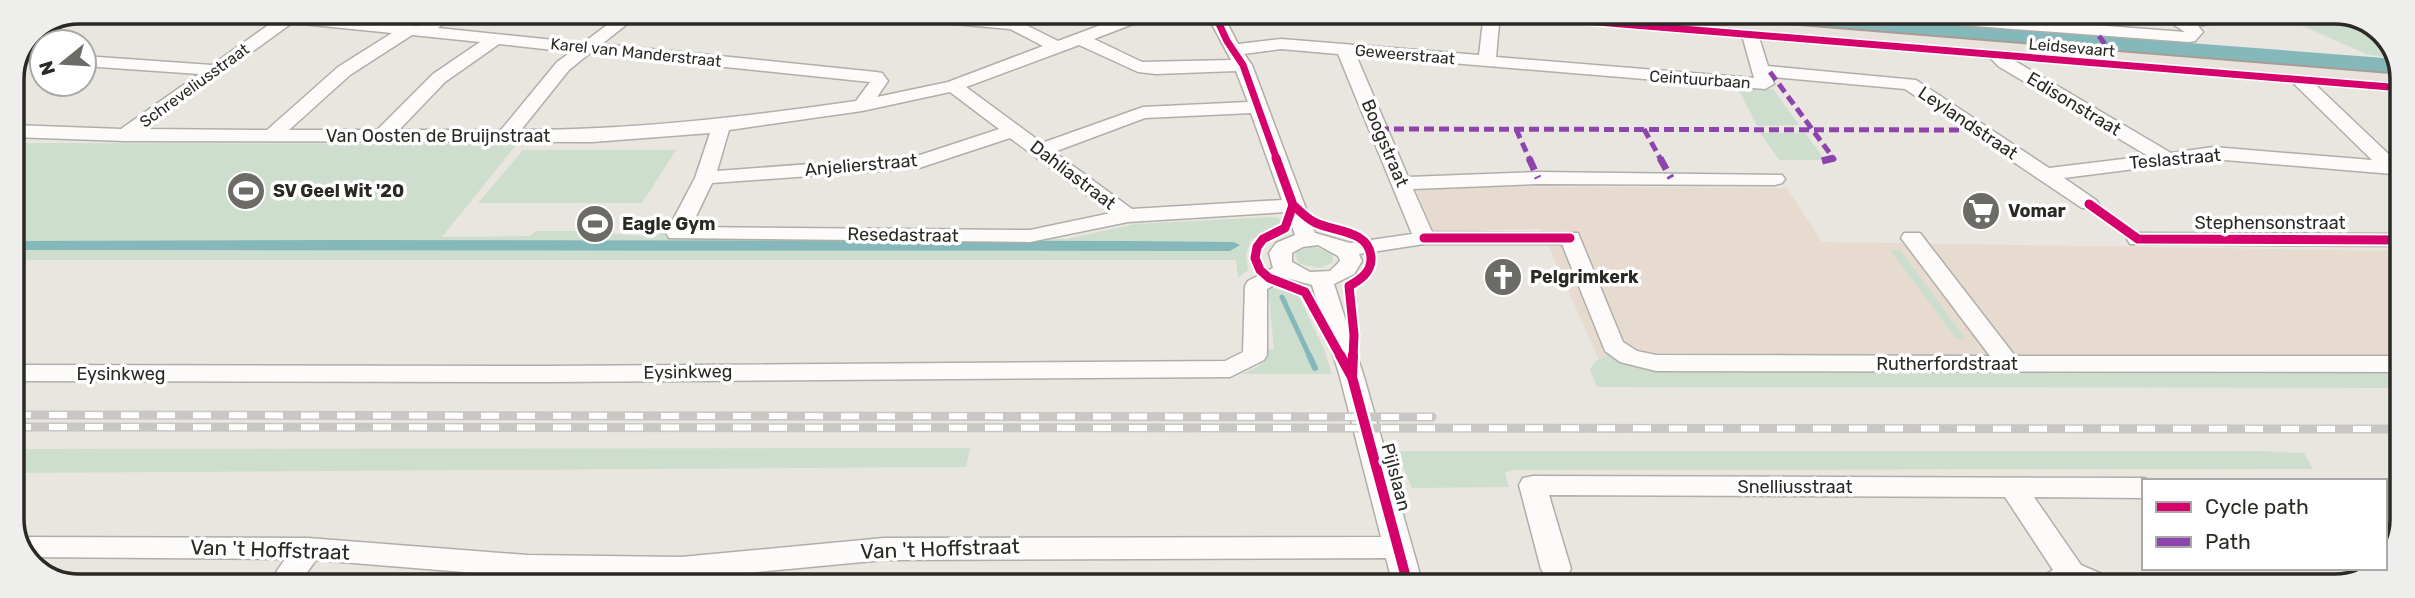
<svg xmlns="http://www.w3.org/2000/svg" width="2415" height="598" viewBox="0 0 2415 598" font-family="Rubik,sans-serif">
	<rect width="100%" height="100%" fill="#e8e6de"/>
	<path fill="#e7dbd0" d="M1415,186L1787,188L1822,242L2402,251V380L1610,385L1541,229L1433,232Z"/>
	<path fill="#cedece" d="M2275,14H2349L2386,35L2397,59L2366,54Z
		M1737,86L1773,89L1799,125L1757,126Z
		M1760,133H1805L1825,160H1779Z
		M12,143L517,144L442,237L531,236L535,231H578L656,237L658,233H665L671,237L1066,239L1135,224L1270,217L1279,218L1282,224L1251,240L1246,255L1248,270L1238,278L1236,260H12V250L1192,251H1230L1239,245L998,242L12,241Z
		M523,150H676L642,203H478Z
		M1312,246L1332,253L1333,262L1321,268L1299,264L1295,255L1298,251Z
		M1890,250H1900L1966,339H1956Z
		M1270,287L1298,295L1324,349L1332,374H1242L1259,366L1267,358L1268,349H1274L1269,299L1264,298V290Z
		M1609,353L1620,361L1652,368L2402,371V388L1597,387L1590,370L1595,362Z
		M970,448L966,467L13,473V449Z
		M1396,451H2259L2304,453L2313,469L1512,470L1505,473L1509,487L1412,488Z"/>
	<path fill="#84b8bb" d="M1626,13H1800L2397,59L2402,75Z
		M337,240L1126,241L1233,242L1240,245L1230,251H1192L12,250V241Z"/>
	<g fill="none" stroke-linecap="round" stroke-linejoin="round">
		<path stroke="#84b8bb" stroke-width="5" d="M1282,297L1310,357"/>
		<path stroke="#84b8bb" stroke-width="6" d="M1309,355L1315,368"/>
		<defs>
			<path id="minor" d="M220,12H297L418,26L439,12H459L438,28L583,43L623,13H641L602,44L876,72L882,73L888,81L877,97L948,82L1043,46L1010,29L887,18L879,13H941L1014,19L1058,41L1133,13H1156L1154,16L1094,39L1142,62L1231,60L1206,13H1222L1238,44L1281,39L1479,55L1484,13H1500L1496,57L1754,78L1740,28L1748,23L1756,28L1768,66L1916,80L2049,168L2148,156L1998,66L1981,48L1983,44H1995L2010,58L2171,153L2213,147L2372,160L2287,77L2284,73L2293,68L2299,69L2399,164L2402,168L2399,172L2392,174L2213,159L2064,178L2096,200L2099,204L2096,208H2082L1905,89L1772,77L1774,84L1765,89L1356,55L1408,177L1538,172L1782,175L1785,179L1782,183L1775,185L1538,184L1413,189L1432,232L1578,233L1623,342L1637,351L1656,355L1990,356L1901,238L1904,233H1920L2015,356H2402V372L1656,371L1620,362L1605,351L1562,244H1424L1359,254L1362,261L1354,274L1334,284L1364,377L1423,585H1393L1386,558L884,560L681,579L527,577L316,560L298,585L268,584L285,559L26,557L17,537L308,538L527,555L681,557L884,538L1381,537L1340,377L1312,285L1287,278L1267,289V355L1264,360L1230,377L547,382L13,381V365L547,366L1225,361L1243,352L1245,286L1248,281L1273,268L1269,253L1276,243L1295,235L1287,212L1128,222L1030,242L669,238L666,233L695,178L710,133L592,142L125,141L12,137V125L121,129L199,74L84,66V56L212,65L274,21L228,17ZM292,23L392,33L338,67L267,130L145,129ZM412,35L480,42L433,74L377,130H289L350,75ZM499,44L571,52L557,62L501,130H399L445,82ZM1079,45L1138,72L1156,74L1236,71L1248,102L1143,107L1042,143L966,87ZM1281,49L1338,54L1412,234L1350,243L1315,233L1252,65L1244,54ZM590,53L870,82L856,101C744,117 634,130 521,130L569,70ZM950,92L999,129L917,156L717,171L729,130L862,111ZM1251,113L1282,200L1132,209L1054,152L1145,118ZM1010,138L1111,213L1030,230L691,227L712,183L919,168ZM1318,245L1338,256L1340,261L1330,271L1310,272L1292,262V253L1303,247Z
				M1860,13H1938L2185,32L2157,14C2168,13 2179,18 2190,17C2209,17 2227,12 2246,14L2238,19L2198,26L2203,32L2195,41L2189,42L1868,18Z
				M24,51L42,53V63L20,61Z
				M2138,233L2402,234V246L2130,244L2127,239L2130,234Z
				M1533,476L2144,478L2152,481H2144V498L2034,497L2081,565L2111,578L2115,586H2036L2040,578L2053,570L2005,497L1549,495L1571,569L1566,577L1556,580L1546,577L1541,569L1519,485L1523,478Z
				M2385,541L2395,543L2385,560Z"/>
			<path id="major" d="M1554,13H1639L2402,75V88L1564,19Z"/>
		</defs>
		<use href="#minor" stroke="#b0aea9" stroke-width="3"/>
		<use href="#major" stroke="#a89d92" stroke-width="4"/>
		<use href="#minor" fill="#fcfbfa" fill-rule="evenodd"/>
		<use href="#major" fill="#e8e2dc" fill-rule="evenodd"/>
		<defs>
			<path id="rail" d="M13,415L1432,417
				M13,427L2402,429"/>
		</defs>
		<use href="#rail" stroke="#c8c7c4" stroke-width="9"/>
		<use href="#rail" stroke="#fff" stroke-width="6" stroke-dasharray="18" stroke-linecap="butt"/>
		<path stroke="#8e44ad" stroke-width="5" stroke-dasharray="10 5" stroke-linecap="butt" d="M2099,36L2110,51
			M1770,72L1834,159L1827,160
			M1379,129L1978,130
			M1516,129L1530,160
			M1644,129L1661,160"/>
		<path stroke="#8e44ad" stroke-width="7" stroke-dasharray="13 7" stroke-linecap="butt" d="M1529,158L1538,178
			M1660,158L1671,178
			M1822,161L1834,158"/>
		<defs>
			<path id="cycleway-far2" d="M1214,13L1227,41L1243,65L1277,160
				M1488,13L2402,88"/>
			<path id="cycleway-far1" d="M1276,158L1293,205
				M2089,204L2138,239L2402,240
				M1293,205L1285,228L1263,239L1257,247L1255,258L1260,270L1269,278L1305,292L1341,357
				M1293,205C1300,211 1306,218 1314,222C1332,232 1369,229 1371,257C1372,272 1360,280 1349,286L1354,335L1353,357
				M1424,238H1570"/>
			<path id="cycleway" d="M1340,355L1352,377L1408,585
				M1352,377L1353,355"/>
		</defs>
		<use href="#cycleway-far2" stroke="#fff" stroke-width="10"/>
		<use href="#cycleway-far1" stroke="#fff" stroke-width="13"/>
		<use href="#cycleway" stroke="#fff" stroke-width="15"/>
		<use href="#cycleway-far2" stroke="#d6006c" stroke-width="7"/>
		<use href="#cycleway-far1" stroke="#d6006c" stroke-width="9"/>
		<use href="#cycleway" stroke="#d6006c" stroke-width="10"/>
	</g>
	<defs>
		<symbol id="stadium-disc" viewBox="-11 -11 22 22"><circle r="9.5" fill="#6c6b65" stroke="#fff"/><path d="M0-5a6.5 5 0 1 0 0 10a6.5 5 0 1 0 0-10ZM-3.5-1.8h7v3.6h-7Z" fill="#fff"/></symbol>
		<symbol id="supermarket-disc" viewBox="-11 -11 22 22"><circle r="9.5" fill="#6c6b65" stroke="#fff"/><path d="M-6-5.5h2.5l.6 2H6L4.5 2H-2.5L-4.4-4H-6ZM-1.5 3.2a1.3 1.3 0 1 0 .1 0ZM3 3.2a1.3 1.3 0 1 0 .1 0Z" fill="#fff"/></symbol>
		<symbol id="church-disc" viewBox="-11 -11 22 22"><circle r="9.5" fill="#6c6b65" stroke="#fff"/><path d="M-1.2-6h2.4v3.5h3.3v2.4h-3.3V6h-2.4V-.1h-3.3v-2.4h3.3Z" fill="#fff"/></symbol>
	</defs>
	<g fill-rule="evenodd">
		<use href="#stadium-disc" x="224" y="169" width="44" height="44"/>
		<use href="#supermarket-disc" x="1959" y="189" width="44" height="44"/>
		<use href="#stadium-disc" x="573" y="202" width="44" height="44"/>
		<use href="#church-disc" x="1481" y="255" width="44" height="44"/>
	</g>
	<g text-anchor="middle" stroke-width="7" stroke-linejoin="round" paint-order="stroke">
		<g font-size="16" fill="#2a2924" stroke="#fff">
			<text transform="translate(2072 47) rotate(5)" y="6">Leidsevaart</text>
			<text transform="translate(636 52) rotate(6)" y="6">Karel van Manderstraat</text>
			<text transform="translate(1405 54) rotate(5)" y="6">Geweerstraat</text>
			<text transform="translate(1700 79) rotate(4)" y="6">Ceintuurbaan</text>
			<text transform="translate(194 85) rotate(-36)" y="6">Schreveliusstraat</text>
		</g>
		<g font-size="18" fill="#2a2924" stroke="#fff">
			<text transform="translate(2074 104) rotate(31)" y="6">Edisonstraat</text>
			<text transform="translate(1968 123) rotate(34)" y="6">Leylandstraat</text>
			<text x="438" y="142">Van Oosten de Bruijnstraat</text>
			<text transform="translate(1385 143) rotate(67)" y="6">Boogstraat</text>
			<text transform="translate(2175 159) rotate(-5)" y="6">Teslastraat</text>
			<text transform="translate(861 165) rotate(-5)" y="6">Anjelierstraat</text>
			<text transform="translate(1073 175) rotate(37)" y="6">Dahliastraat</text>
			<text x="2270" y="229">Stephensonstraat</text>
			<text transform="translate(903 235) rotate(1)" y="6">Resedastraat</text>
			<text x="1947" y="370">Rutherfordstraat</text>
			<text transform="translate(688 372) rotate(-1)" y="6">Eysinkweg</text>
			<text x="121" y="380">Eysinkweg</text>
			<text transform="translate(1396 477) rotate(75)" y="6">Pijlslaan</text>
			<text x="1795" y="493">Snelliusstraat</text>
		</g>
		<g font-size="18" font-weight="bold" fill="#2a2924" stroke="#fff" text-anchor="start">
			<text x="273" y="197">SV Geel Wit '20</text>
			<text x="2008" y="217">Vomar</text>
			<text x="622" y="230">Eagle Gym</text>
			<text x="1530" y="283">Pelgrimkerk</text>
		</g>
		<g font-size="21" fill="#2a2924" stroke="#fff">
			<text transform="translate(940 549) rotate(-2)" y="7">Van 't Hoffstraat</text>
			<text transform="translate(270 550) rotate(2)" y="7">Van 't Hoffstraat</text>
		</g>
	</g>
	<path d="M0 0H2415V598H0ZM79 24H2335A55 55 0 0 1 2390 79V519A55 55 0 0 1 2335 574H79A55 55 0 0 1 24 519V79A55 55 0 0 1 79 24Z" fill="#eeeeed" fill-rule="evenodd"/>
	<path fill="none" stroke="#2a2924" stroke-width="3.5" d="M79 24H2335A55 55 0 0 1 2390 79V519A55 55 0 0 1 2335 574H79A55 55 0 0 1 24 519V79A55 55 0 0 1 79 24Z"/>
	<rect x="2142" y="479" width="245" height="91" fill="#ffffff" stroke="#aaa9a7" stroke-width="2"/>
	<rect x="2156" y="502" width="35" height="10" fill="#d6006c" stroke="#aaa9a7" stroke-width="2"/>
	<text x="2205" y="514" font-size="21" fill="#2a2924">Cycle path</text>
	<rect x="2156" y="537" width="35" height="10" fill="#8e44ad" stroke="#aaa9a7" stroke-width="2"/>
	<text x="2205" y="549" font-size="21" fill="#2a2924">Path</text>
	<g transform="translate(63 63) rotate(252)"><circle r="33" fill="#ffffff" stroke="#aaa9a7" stroke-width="2"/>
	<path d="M0-5L12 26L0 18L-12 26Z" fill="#6c6b65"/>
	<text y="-10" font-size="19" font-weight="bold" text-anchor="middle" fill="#2a2924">N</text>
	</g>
</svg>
